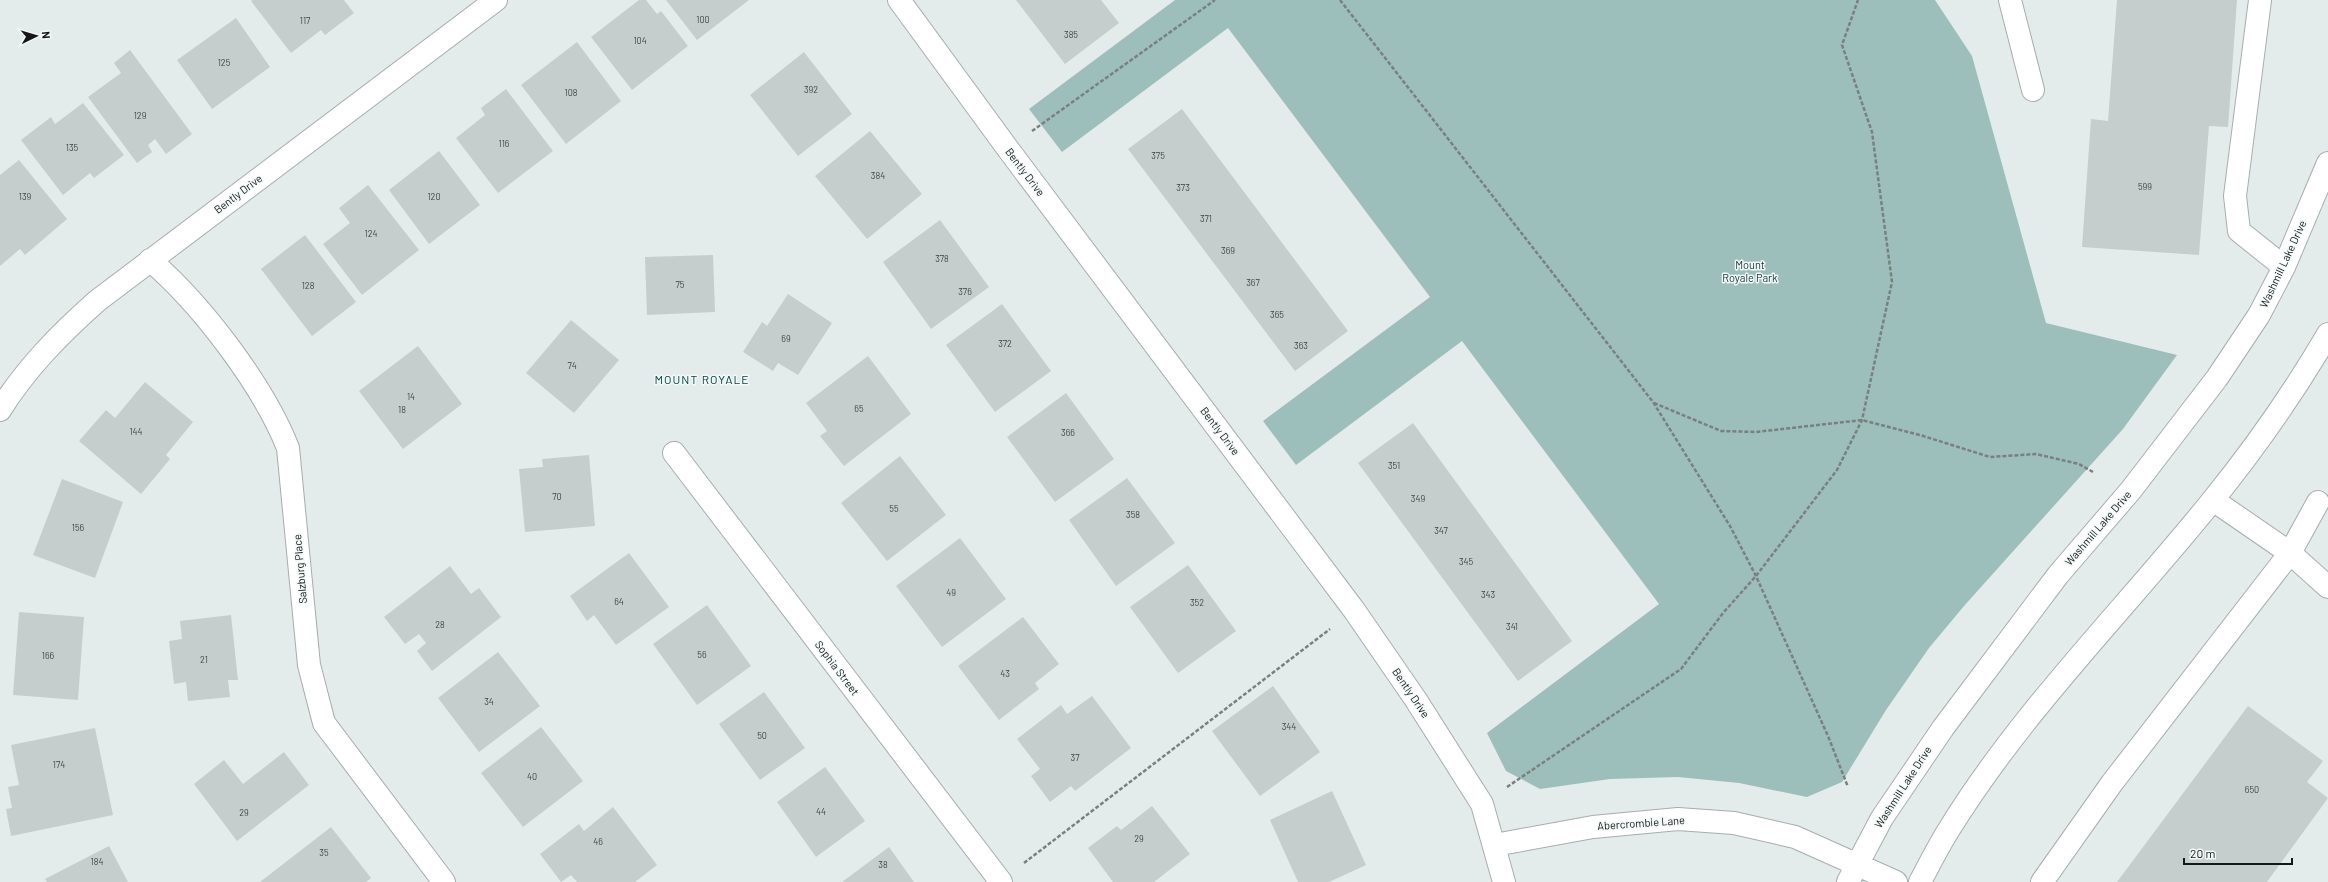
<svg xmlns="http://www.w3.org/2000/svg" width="2328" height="882" viewBox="0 0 2328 882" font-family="Barlow,sans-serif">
	<rect width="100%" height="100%" fill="#e4eceb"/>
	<path fill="#9cbfbb" d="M1175,0H1935L1972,56L2046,323L2177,355L2123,429L1964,606L1929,648L1886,710L1842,782L1807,797L1739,783L1678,777L1610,779L1540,789L1506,771L1487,733L1659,604L1462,341L1296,465L1263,421L1430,297L1228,28L1062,152L1029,109Z"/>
	<path fill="#c6cdcd" d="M253,0H344L354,13L325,35L321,30L291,53L251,1Z
		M639,0H646L657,14L661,11L688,46L632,90L591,37Z
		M666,0H749L697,40Z
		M1016,0H1101L1119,23L1065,64Z
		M2117,0H2237L2228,127L2209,126L2199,255L2082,247L2091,119L2108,121Z
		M236,18L270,67L212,109L177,60Z
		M577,42L621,101L566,144L521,85Z
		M130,50L192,134L166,154L155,139L148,145L152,152L137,163L88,97L121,73L114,63Z
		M804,52L852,114L798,156L750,95Z
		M506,89L553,151L498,193L456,138L485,115L481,108Z
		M83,103L124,155L94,178L90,173L63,195L21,140L51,117L55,124Z
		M1182,109L1348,331L1295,371L1128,149Z
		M870,131L922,194L867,239L815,176Z
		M439,151L480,205L429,244L389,190Z
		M19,160L67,219L25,255L20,249L0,266V175Z
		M368,185L419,250L362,295L323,244L350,223L339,208Z
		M940,220L989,287L931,329L883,262Z
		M305,235L356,302L312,336L261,269Z
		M713,255L715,312L647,315L645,257Z
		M788,294L832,323L798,375L778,363L773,371L743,352L762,322L767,326Z
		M1002,304L1051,371L995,412L946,345Z
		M571,320L619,360L574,413L526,373Z
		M418,346L462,404L403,449L359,391Z
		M868,356L911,414L844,466L820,436L827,431L806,403Z
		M145,382L193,422L166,455L170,459L141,494L79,441L106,410L115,418Z
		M1066,393L1114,459L1055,502L1007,437Z
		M1413,423L1572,641L1518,681L1358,463Z
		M589,455L595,526L525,532L519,469L543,467L542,459Z
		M900,456L946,515L887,561L841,503Z
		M1127,478L1175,543L1116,586L1069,520Z
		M62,479L123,502L95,578L33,555Z
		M960,538L1006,599L942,647L896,586Z
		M629,553L669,607L616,645L594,615L587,621L570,596Z
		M1188,565L1236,631L1178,673L1130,607Z
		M450,566L471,594L479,588L501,617L432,671L417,651L426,643L419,634L405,644L384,617Z
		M707,605L751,666L697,705L653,644Z
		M19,612L84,617L78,700L13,695Z
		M231,615L238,680H228L230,697L188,701L186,682L174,684L169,641L182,639L180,621Z
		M1023,617L1059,664L1035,683L1039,689L999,720L958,666Z
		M498,652L540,706L479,752L438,698Z
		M1273,686L1320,752L1260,796L1212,731Z
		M764,692L805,748L760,780L719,724Z
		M1092,696L1131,748L1075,791L1071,786L1050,802L1031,776L1040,769L1017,739L1061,705L1067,714Z
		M2248,706L2323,761L2307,782L2328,798L2267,882H2117Z
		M541,727L583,781L523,827L481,773Z
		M95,728L113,815L11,836L6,809L12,808L8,787L19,785L11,745Z
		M284,752L309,785L237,841L194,784L224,760L243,784Z
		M825,767L865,821L816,857L777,802Z
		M1332,791L1366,865L1329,882H1298L1270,820Z
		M1152,806L1190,854L1154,882H1113L1088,848L1117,826L1121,830Z
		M613,807L657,865L635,882H577L571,875L561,882L540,854L579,824L584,831Z
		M331,827L371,878L366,882H260Z
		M109,846L128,882H47L45,879Z
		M889,847L914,882H842Z"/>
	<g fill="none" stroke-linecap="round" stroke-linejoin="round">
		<defs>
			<path id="minor" d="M899,0L1008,149L1354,610L1416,700L1482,804L1504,882
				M2010,0L2033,90
				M2260,0L2235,196L2239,231L2284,267
				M150,260C202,305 263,385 288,448L309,665L324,723L444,882
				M0,410C27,367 60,334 97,301L496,0
				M674,453L1001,882
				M2318,502L2290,553L2328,587
				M1495,845L1593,827L1678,819L1734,823L1795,837L1896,882
				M1848,882L1882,818L1943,728L2058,575L2131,490L2217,378L2259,315L2284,267L2328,163
				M1920,882C1929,865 1938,847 1948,831C2021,712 2125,609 2212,501C2255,448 2294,392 2328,334
				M2042,882L2112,783L2290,553L2213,500"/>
		</defs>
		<use href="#minor" stroke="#a7adad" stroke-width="24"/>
		<path stroke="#7a807f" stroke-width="2.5" stroke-dasharray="4 2" stroke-linecap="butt" d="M1340,0L1653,402L1730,526L1756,576L1828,736L1848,787
			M1032,131L1215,0
			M1654,403L1721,431L1756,432L1862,420L1920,435L1990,457L2036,454L2079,464L2093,472
			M1507,787L1681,669L1723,613L1756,576L1837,470L1862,420L1892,282L1872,132L1842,45L1858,0
			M1024,863L1330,629"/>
		<use href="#minor" stroke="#fff" stroke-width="22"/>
	</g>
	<g text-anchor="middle" stroke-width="3" stroke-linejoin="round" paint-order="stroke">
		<g font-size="9" fill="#404444">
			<text x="703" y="23">100</text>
			<text x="305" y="24">117</text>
			<text x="1071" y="38">385</text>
			<text x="640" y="44">104</text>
			<text x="224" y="66">125</text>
			<text x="811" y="93">392</text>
			<text x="571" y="96">108</text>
			<text x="140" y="119">129</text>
			<text x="504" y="147">116</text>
			<text x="72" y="151">135</text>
			<text x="1158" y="159">375</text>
			<text x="878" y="179">384</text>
			<text x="2145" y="190">599</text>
			<text x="1183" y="191">373</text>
			<text x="25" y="200">139</text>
			<text x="434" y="200">120</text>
			<text x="1206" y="222">371</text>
			<text x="371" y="237">124</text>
			<text x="1228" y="254">369</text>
			<text x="942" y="262">378</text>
			<text x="1253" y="286">367</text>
			<text x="680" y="288">75</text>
			<text x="308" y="289">128</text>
			<text x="965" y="295">376</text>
			<text x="1277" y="318">365</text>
			<text x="786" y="342">69</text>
			<text x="1005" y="347">372</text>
			<text x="1301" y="349">363</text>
			<text x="572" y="369">74</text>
			<text x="411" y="400">14</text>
			<text x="859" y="412">65</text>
			<text x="402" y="413">18</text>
			<text x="136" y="435">144</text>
			<text x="1068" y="436">366</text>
			<text x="1394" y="469">351</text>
			<text x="557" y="500">70</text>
			<text x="1418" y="502">349</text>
			<text x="894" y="512">55</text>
			<text x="1133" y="518">358</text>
			<text x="78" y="531">156</text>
			<text x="1441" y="534">347</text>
			<text x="1466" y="565">345</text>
			<text x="951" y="596">49</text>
			<text x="1488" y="598">343</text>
			<text x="619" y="605">64</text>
			<text x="1197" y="606">352</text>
			<text x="440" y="628">28</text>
			<text x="1512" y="630">341</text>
			<text x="702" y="658">56</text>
			<text x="48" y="659">166</text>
			<text x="204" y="663">21</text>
			<text x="1005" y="677">43</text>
			<text x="489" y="705">34</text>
			<text x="1289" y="730">344</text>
			<text x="762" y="739">50</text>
			<text x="1075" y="761">37</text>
			<text x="59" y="768">174</text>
			<text x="532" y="780">40</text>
			<text x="2252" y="793">650</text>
			<text x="821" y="815">44</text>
			<text x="244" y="816">29</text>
			<text x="1139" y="842">29</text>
			<text x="598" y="845">46</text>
			<text x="324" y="856">35</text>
			<text x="97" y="865">184</text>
			<text x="883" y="868">38</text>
		</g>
		<g font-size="11" fill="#141716" stroke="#f2f9f8">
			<text transform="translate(1025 172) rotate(53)" y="4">Bently Drive</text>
			<text transform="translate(238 194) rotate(-37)" y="4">Bently Drive</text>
			<text transform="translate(2283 264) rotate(-65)" y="4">Washmill Lake Drive</text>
			<text transform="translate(1220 431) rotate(53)" y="4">Bently Drive</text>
			<text transform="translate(2098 528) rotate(-49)" y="4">Washmill Lake Drive</text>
			<text transform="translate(300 569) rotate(-95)" y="4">Salzburg Place</text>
			<text transform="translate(837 668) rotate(53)" y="4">Sophia Street</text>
			<text transform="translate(1411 693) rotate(56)" y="4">Bently Drive</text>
			<text transform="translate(1903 787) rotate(-57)" y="4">Washmill Lake Drive</text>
			<text transform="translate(1641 823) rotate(-4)" y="4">Abercrombie Lane</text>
		</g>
		<g font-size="11" fill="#0e3634" stroke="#f2f9f8">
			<text x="1750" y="269">Mount<tspan x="1750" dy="13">Royale Park</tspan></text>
		</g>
		<g font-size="12" letter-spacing="1" fill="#034542" stroke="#f2f9f8">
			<text x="702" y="384">MOUNT ROYALE</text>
		</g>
	</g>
	<g transform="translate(36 36) rotate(85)" stroke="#f2f9f8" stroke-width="3" paint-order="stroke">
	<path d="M0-3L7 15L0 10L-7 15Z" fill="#141716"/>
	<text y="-6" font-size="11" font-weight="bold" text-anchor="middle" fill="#141716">N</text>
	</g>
	<path d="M2184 858v6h108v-6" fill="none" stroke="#141716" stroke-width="2"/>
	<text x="2190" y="858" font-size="12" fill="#141716" stroke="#f2f9f8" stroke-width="3" paint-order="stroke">20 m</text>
</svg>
